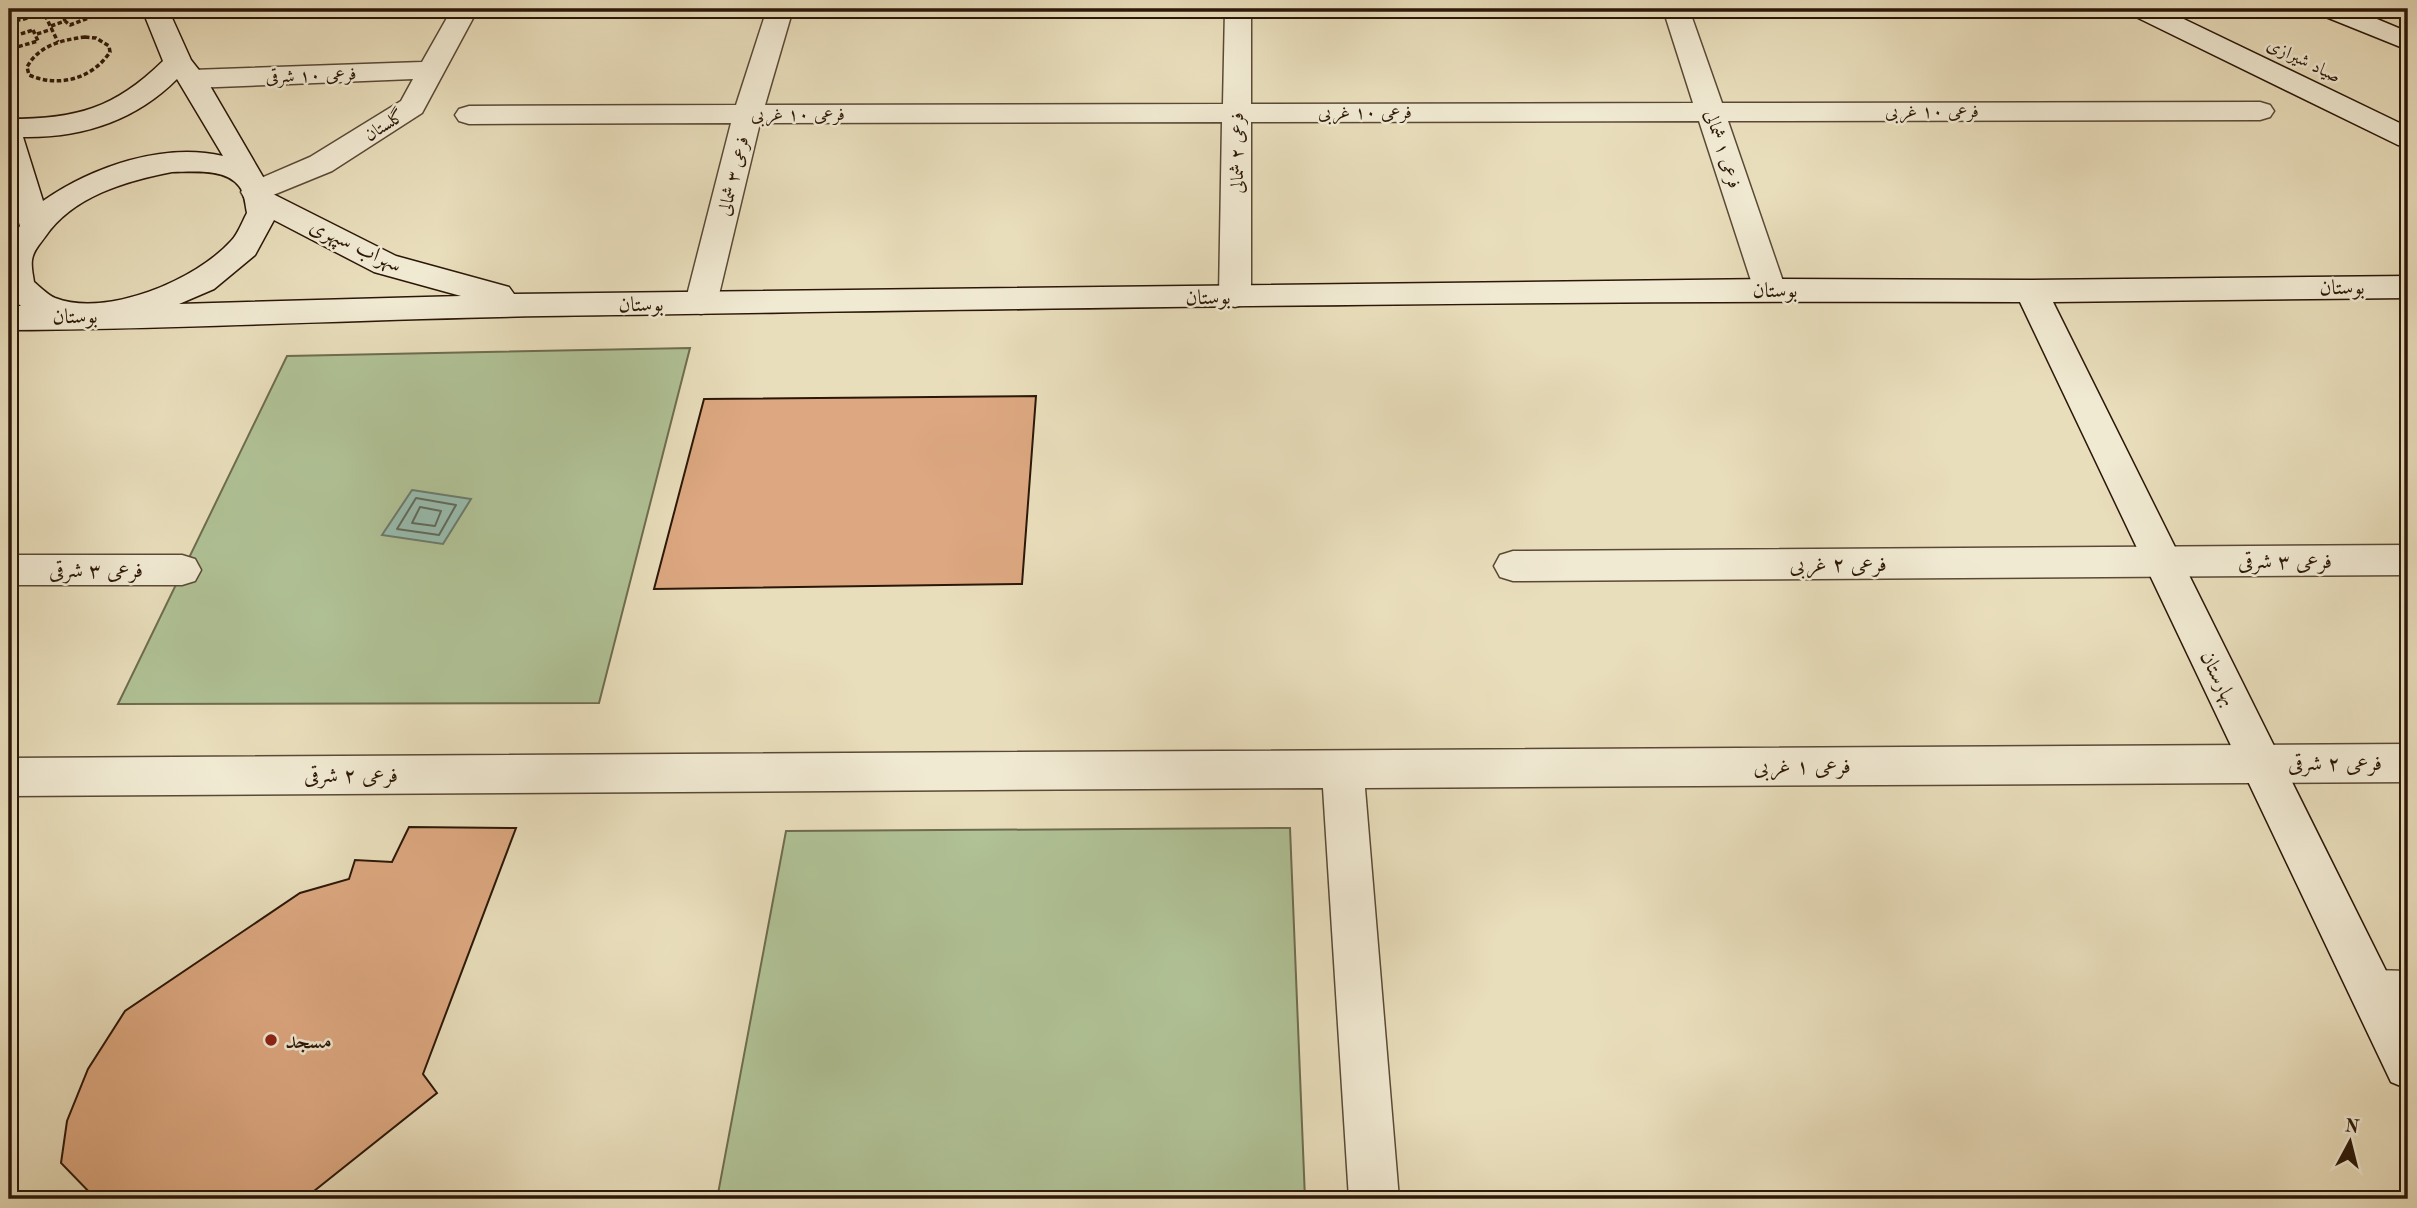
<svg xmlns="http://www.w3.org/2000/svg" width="2417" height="1208" viewBox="0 0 2417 1208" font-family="'Old Standard TT',Amiri,serif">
	<rect width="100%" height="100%" fill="#e9debc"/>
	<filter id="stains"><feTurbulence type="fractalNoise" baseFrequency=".00286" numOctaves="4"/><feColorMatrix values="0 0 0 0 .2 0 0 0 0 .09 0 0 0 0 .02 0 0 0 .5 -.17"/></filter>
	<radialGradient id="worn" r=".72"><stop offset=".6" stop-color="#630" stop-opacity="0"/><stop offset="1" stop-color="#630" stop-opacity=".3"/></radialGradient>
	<path fill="#b0c296" stroke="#6e6c4f" stroke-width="2" d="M690,348L599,703L118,704L287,356Z
		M1290,828L1305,1199H717L786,831Z"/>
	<path fill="#97bcae" stroke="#6c7a6c" stroke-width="2" d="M412,490L471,499L443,544L382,535Z"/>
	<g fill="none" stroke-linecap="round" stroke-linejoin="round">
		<path stroke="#616a5b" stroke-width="2" d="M416,498L456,505L439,535L397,529Z
			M420,507L441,511L435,526L412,523Z"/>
	</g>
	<path fill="#dda881" stroke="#2b1708" stroke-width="2" d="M1036,396L1022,584L654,589L704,399Z
		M409,827L516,828L423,1074L437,1093L304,1199H96L61,1163L67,1121L88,1069L125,1011L300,893L349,879L355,860L392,862Z"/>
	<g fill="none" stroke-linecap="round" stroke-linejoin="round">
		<defs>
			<path id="street" d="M452,9H478L422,113L332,171L256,202L245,199L241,192L245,185L310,157L401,101L413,79L192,88L182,85L178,79L182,73L192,70L422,62Z
				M767,9H793L765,105L1223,104L1225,9H1251V104L1693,103L1663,9H1689L1722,103L2260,102L2270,105L2274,111L2270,117L2260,120L1728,121L1786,290L1781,298L1770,301L1759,298L1754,290L1699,121L1251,122V296L1246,304L1235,307L1224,304L1219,296L1222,122L760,123L717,303L713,311L701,314L689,311L685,303L731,123L469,124L459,121L455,115L459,109L469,106L736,105Z
				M2408,545V575L1513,581L1500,577L1494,566L1500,555L1513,551Z
				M9,555H182L195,559L201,570L195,581L182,585H9Z
				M2408,744V782L1365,788L1399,1199H1349L1323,788L9,796V758Z
				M2373,970L2408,971V1017L2373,1016L2357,1009L2350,993L2357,977Z"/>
			<path id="secondary" d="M142,9H168L191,60L206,79L273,194L396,256L509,287L514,294L1770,279L2031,280L2408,276V298L2053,302L2408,1015V1089L2391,1082L2020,302C1528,300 1036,309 544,316C366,319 187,329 9,330V306H21L9,296V242L20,226L9,188V119C76,119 114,109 163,61ZM177,79L223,156C163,142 92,167 43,201L23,137C82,138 135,121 177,79ZM172,172C192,172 225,168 239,186C245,193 245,204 247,213C242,222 238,234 231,241C196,280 106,318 55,298C48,295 40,287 34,282C33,275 31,267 32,260C33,251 40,244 45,237C73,196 126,181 172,172ZM274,220L374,272L461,296L179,304L214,289L255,255Z
				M2129,9H2163L2408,127V147L2398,145L2132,15Z
				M2318,9H2353L2408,32V50L2321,15Z"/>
		</defs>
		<use href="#street" stroke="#5a4935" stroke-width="3"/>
		<use href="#secondary" stroke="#2b1708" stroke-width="3"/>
		<path stroke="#2b1708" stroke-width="3.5" stroke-dasharray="4.5 2.5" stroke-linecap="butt" d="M42,9L58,42
			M9,19L21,20L44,13
			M65,21L63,15L80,9
			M51,26L65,21L70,25L91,17L84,9
			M33,30L38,41L17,47L11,37Z
			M37,34L52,29
			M85,37L96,38L109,46L110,52C92,79 59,88 29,75L27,67C39,45 62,40 85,37Z
			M9,83L15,94"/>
		<use href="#street" fill="#f1ead3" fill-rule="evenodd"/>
		<use href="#secondary" fill="#f1ead3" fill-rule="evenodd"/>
	</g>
	<circle fill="#8f2418" stroke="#f1ead3" stroke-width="2.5" cx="271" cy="1040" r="7"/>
	<g text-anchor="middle" stroke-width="5" stroke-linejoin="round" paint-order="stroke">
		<g font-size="18" fill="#2b1708" stroke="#f1ead3">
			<text transform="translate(2304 60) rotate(26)" y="6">صیاد شیرازی</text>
			<text transform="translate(311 75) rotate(-2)" y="6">فرعی ۱۰ شرقی</text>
			<text x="1932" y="117">فرعی ۱۰ غربی</text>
			<text x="1365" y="118">فرعی ۱۰ غربی</text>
			<text x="798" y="120">فرعی ۱۰ غربی</text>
			<text transform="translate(384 125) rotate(-32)" y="6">گلستان</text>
			<text transform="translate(1723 149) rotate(72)" y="6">فرعی ۱ شمالی</text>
			<text transform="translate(1237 153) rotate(-90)" y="6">فرعی ۲ شمالی</text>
			<text transform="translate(733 176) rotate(-76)" y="6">فرعی ۳ شمالی</text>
		</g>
		<g font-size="21" fill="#2b1708" stroke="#f1ead3">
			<text transform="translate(356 245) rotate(25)" y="7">سهراب سپهری</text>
			<text transform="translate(2342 287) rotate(-1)" y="7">بوستان</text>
			<text x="1775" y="297">بوستان</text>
			<text transform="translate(1208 297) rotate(-1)" y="7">بوستان</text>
			<text transform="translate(641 304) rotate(-1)" y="7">بوستان</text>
			<text transform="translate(75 316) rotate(-1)" y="7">بوستان</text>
			<text x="2285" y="568">فرعی ۳ شرقی</text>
			<text x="1838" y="571">فرعی ۲ غربی</text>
			<text x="96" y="577">فرعی ۳ شرقی</text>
			<text transform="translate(2219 678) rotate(64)" y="7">بهارستان</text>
			<text x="2335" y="770">فرعی ۲ شرقی</text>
			<text x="1802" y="773">فرعی ۱ غربی</text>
			<text x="351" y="782">فرعی ۲ شرقی</text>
		</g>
		<g font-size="24" fill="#2b1708" stroke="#f1ead3" text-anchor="start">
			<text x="285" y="1048">مسجد</text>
		</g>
	</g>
	<rect width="2417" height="1208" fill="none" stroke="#e9debc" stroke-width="35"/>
	<rect x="10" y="10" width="2396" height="1187" fill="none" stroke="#2b1708" stroke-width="3.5"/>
	<rect x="18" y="18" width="2382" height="1173" fill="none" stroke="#2b1708" stroke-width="2"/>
	<g transform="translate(2350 1142) rotate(7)" stroke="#f1ead3" stroke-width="5" paint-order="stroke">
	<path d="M0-5L12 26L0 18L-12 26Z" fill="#2b1708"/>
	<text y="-10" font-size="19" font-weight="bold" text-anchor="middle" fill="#2b1708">N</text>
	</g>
	<rect width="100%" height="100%" filter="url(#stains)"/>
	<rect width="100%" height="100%" fill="url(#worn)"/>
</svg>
